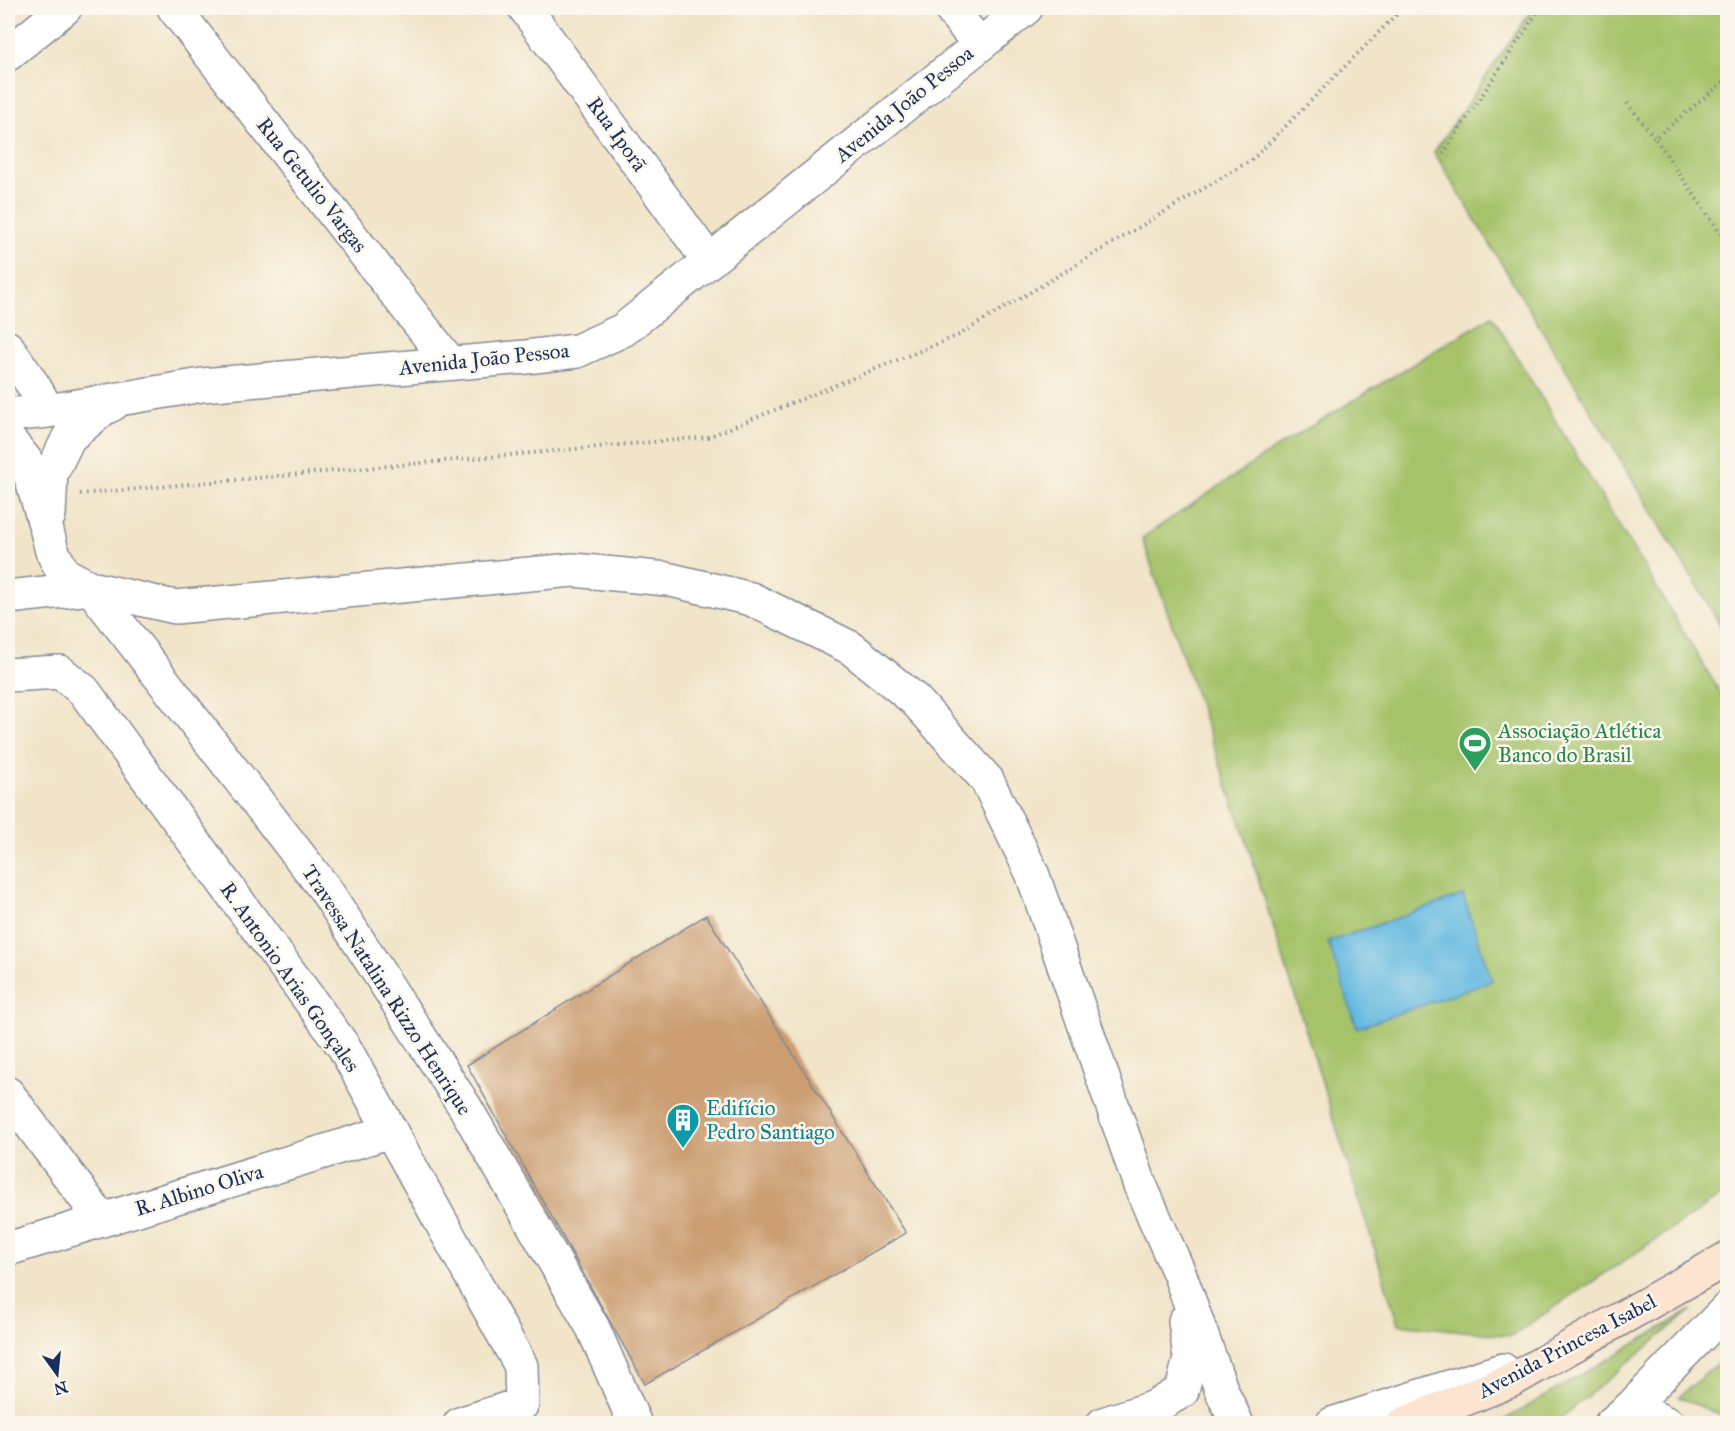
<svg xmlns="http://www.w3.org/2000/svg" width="1735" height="1431" viewBox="0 0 1735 1431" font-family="'IM FELL Great Primer',serif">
	<rect width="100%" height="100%" fill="#fbf7ec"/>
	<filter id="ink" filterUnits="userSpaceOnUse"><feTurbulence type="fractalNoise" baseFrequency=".0167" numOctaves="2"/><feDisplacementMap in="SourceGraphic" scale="12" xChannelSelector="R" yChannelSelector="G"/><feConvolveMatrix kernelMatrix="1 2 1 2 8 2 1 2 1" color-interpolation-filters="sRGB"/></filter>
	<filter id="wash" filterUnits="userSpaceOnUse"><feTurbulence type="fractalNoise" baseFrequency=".008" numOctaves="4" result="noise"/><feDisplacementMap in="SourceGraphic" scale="24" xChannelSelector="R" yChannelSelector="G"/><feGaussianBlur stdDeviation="1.35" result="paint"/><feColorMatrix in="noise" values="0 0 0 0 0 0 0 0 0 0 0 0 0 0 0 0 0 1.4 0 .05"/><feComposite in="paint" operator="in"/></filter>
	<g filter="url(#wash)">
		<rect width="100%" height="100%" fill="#f1e4c8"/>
		<path fill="#a6c36a" stroke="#607964" stroke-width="1.5" d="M1533,8H1727V636L1434,152Z
			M1492,316L1727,704V1192L1511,1336L1398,1324L1246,840L1142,538L1279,446Z
			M1692,1310L1555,1423H1499Z
			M1727,1355V1418L1679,1397Z"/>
		<path fill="#64b9e1" stroke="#4074a0" stroke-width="1.5" d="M1463,895L1492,981L1357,1028L1328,942Z"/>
		<g id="blocks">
			<path fill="#cb9d71" d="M706,915L906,1233L645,1384L467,1065Z"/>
		</g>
	</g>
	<g filter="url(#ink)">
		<use href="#blocks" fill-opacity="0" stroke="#868a93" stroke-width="1.5"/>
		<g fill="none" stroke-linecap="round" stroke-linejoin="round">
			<defs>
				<path id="minor" d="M174,8L450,363
					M525,8L709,261
					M950,8L979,44
					M8,54L65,8
					M8,348L35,388L48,411
					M8,415L48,411L202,385L526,357L577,351L623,330L1026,8
					M8,439L26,461L47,531L52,551L64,574L91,588L175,607L573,570L667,579L751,599L851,648L915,700L987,780L1032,873L1140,1185L1180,1275L1221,1389L1237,1424
					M49,515L51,474L69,437L103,409L113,404
					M91,588L325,889L465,1107L593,1328L635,1424
					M8,597L91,588
					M8,675L60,672L84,691L344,1047L521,1366L522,1404L460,1424
					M8,1094L101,1219
					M8,1249L391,1131
					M1631,1407L1668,1424
					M1103,1424L1155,1407L1182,1391L1190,1358L1185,1321
					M1332,1424L1503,1370
					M1611,1424L1631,1407L1728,1308"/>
				<path id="secondary" d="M1403,1424L1512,1380L1728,1258"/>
			</defs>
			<use href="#minor" stroke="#868a93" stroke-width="36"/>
			<use href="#secondary" stroke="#868a93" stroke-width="36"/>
			<path stroke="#868a93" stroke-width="4" stroke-dasharray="1.5 4.5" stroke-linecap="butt" d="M1728,78L1655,138L1728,244
				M1627,103L1655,138
				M1443,154L1540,8
				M80,494L708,437L959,335L1253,159L1403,8"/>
			<use href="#minor" stroke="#fff" stroke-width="33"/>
			<use href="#secondary" stroke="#fde4d0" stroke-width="33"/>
		</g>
	</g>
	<defs>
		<symbol id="stadium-pin" viewBox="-11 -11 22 30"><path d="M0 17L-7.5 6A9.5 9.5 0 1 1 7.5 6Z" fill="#2e9e5b" stroke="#fbf7ec"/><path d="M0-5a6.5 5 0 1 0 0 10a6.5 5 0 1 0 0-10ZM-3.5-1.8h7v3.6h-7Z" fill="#fff"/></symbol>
		<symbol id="building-pin" viewBox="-11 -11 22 30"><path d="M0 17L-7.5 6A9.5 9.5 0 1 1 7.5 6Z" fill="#0f9aa8" stroke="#fbf7ec"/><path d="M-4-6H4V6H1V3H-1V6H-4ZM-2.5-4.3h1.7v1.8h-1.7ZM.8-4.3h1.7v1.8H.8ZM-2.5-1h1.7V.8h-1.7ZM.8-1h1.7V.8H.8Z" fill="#fff"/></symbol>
	</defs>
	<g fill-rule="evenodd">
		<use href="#stadium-pin" x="1456" y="724" width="38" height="52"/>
		<use href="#building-pin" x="664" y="1101" width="38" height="52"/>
	</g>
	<g text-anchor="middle" stroke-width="5" stroke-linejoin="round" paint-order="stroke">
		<g font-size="21" fill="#1b2f5e" stroke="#fbf7ec">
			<text transform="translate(904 104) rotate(-39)" y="7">Avenida João Pessoa</text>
			<text transform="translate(617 134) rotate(54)" y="7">Rua Iporã</text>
			<text transform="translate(312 185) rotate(52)" y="7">Rua Getulio Vargas</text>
			<text transform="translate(484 359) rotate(-6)" y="7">Avenida João Pessoa</text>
			<text transform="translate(290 977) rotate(55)" y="7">R. Antonio Arias Gonçales</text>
			<text transform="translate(387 990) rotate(57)" y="7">Travessa Natalina Rizzo Henrique</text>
			<text transform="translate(199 1190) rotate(-17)" y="7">R. Albino Oliva</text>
			<text transform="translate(1567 1346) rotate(-28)" y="7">Avenida Princesa Isabel</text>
		</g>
		<g font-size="21" fill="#27864d" stroke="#fbf7ec" text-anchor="start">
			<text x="1498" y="738">Associação Atlética<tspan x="1498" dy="24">Banco do Brasil</tspan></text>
		</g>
		<g font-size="21" fill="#0d838f" stroke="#fbf7ec" text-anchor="start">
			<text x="706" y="1115">Edifício<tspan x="706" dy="24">Pedro Santiago</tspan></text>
		</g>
	</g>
	<rect width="1735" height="1431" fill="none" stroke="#fbf7ec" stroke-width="30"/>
	<g transform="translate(57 1374) rotate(165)" stroke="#fbf7ec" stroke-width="4.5" paint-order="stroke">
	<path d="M0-4.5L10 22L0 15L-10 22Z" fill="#1b2f5e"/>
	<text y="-9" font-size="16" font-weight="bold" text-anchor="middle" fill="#1b2f5e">N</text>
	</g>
</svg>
